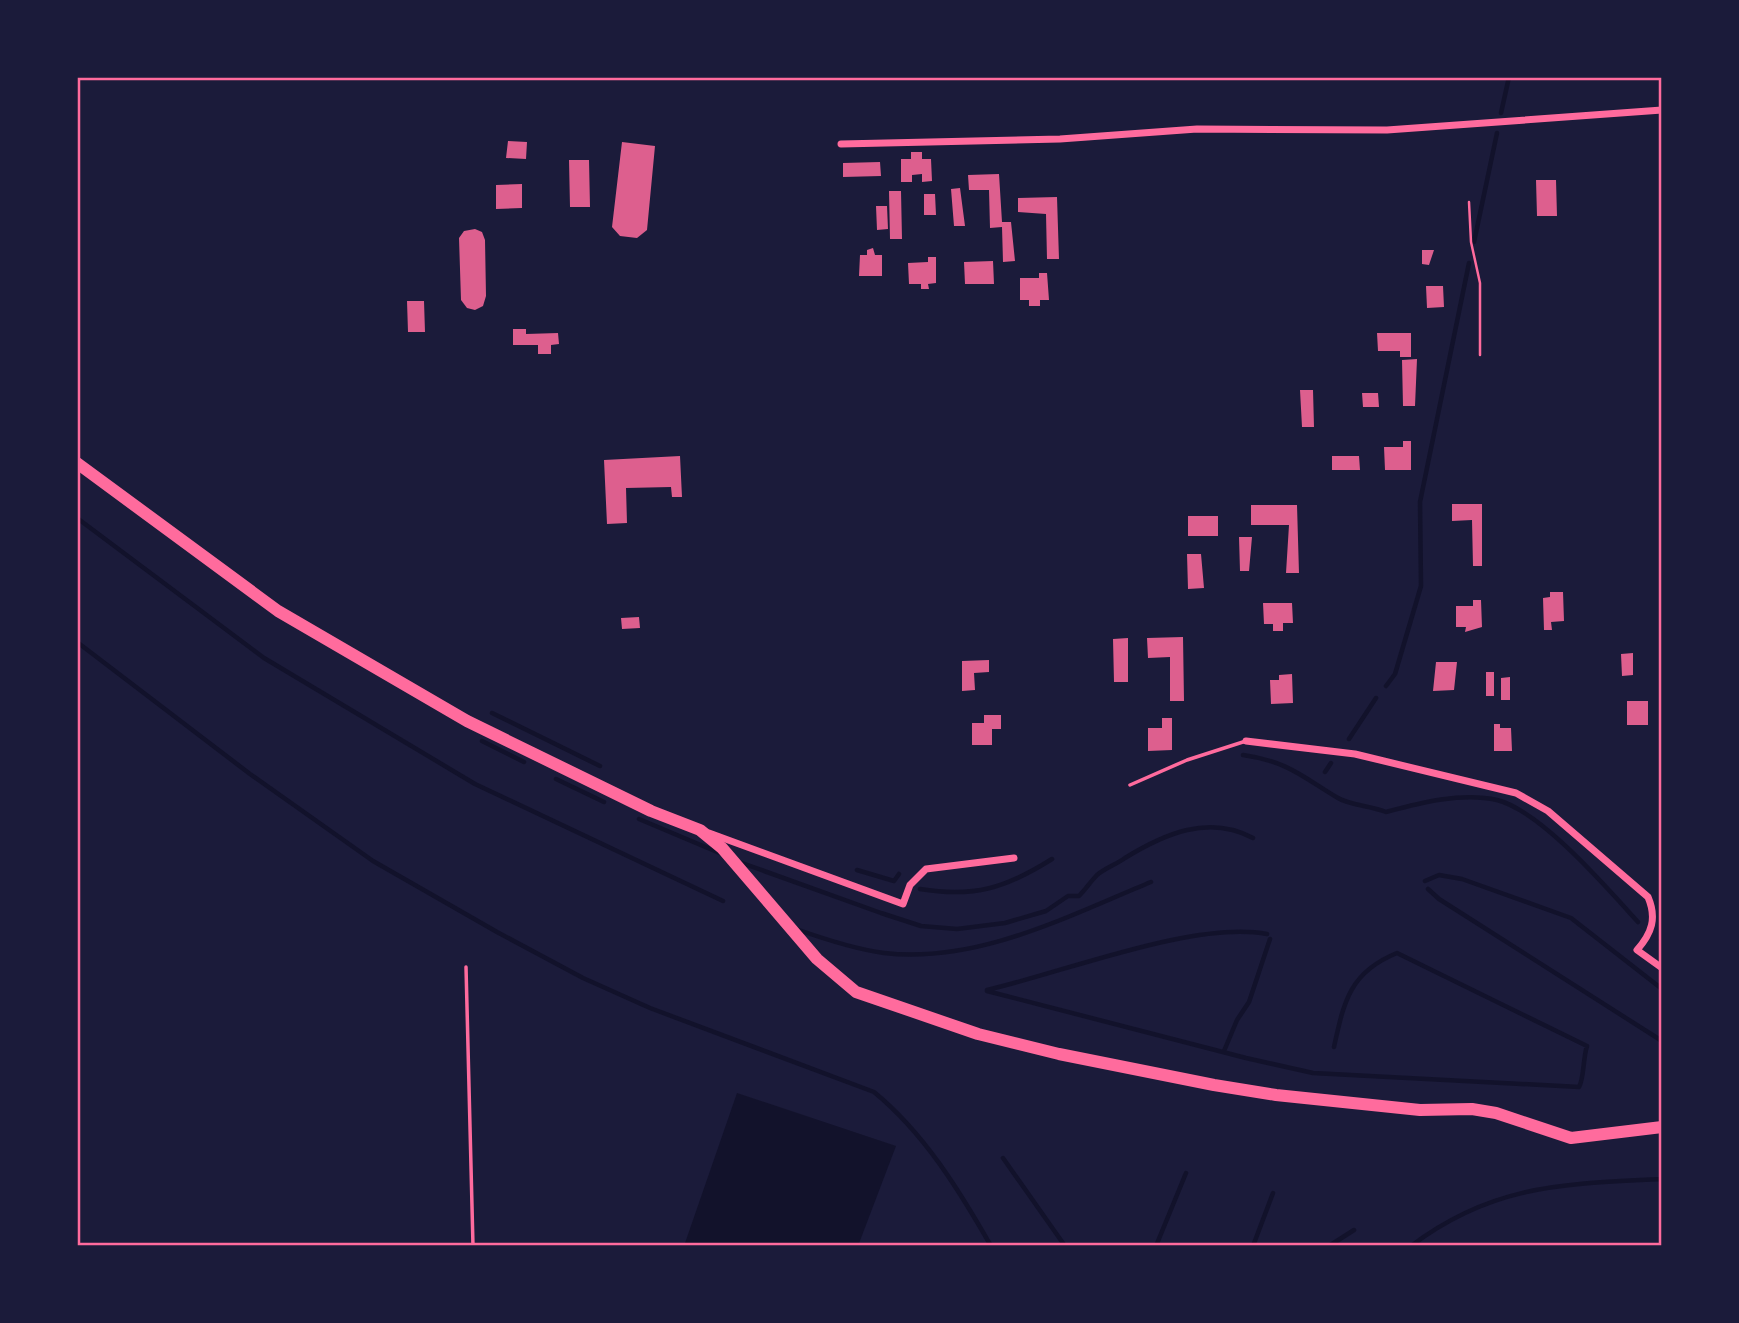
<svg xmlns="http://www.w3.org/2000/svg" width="1739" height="1323" viewBox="0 0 1739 1323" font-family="'IBM Plex Serif',serif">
	<rect width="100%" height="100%" fill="#1b1b3a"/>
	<path fill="#12122b" d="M737,1093L896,1146L858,1246H684Z"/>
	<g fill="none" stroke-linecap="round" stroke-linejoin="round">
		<path stroke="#12122b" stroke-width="4.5" d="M1501,113L1509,77
			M1474,242L1497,133
			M77,518L264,658L475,784L723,901
			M77,642L250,774L373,861L497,932L583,978L650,1008L874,1092C924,1133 959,1190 991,1246
			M1386,686L1395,674L1421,586L1420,502L1469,263
			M492,713L600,766
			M1349,739L1376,698
			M482,741L524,762
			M1243,755C1287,761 1303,777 1338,798C1349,805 1372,806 1386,812C1420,803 1461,792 1497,800C1541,811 1607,888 1638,922
			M1325,772L1331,763
			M556,779L604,802
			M639,819L722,854
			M739,862L881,913L921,926L957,929L1005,923L1046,911L1068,896H1079C1086,889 1091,881 1097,875C1105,868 1117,864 1125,858C1164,834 1209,814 1253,838
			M857,870L894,881L899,874
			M1425,881L1439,875L1462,879L1571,918L1662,989
			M920,889C974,898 1006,888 1052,859
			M1428,889L1439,899L1662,1041
			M796,929C824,939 854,949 884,953C977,964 1068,916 1151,882
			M1661,940L1662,941
			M987,990C1062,973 1195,920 1267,934
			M987,991L1246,1058L1313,1073L1579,1087C1584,1079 1583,1058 1587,1046L1397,953C1350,972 1344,1001 1334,1047
			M1224,1051L1237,1020L1249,1002L1270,939
			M1003,1158L1065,1246
			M1156,1246L1186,1173
			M1253,1246L1273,1193
			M1329,1246L1354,1230
			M1411,1246C1493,1184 1564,1184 1662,1179"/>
	</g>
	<path fill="#dd5f8e" d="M508,141L527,142L526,159L506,158Z
		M622,142L655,146L647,230L637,238L620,236L612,227Z
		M911,152H922V159H931L932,181L922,182V174L912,175V182H901V159H911Z
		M569,160H589L590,207H570Z
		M880,162L881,176L843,177V163Z
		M999,174L1002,222H1011L1015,261L1003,262L1002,227L990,228L989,190H969L968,175Z
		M1536,180H1556L1557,216H1537Z
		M522,184V208L496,209V185Z
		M960,188L965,226H954L951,189Z
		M889,191H901L902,239H890Z
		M924,194H935L936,215H924Z
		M1057,197L1059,259H1047L1046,214L1018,212V198Z
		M876,206H887L888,229L877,230Z
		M475,229L482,232L485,240L486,296L483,306L475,310L467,308L461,300L459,238L464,231Z
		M873,248L875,255H882V276H859L860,255H867V250Z
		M1422,250H1434L1429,265L1422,264Z
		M928,257H936V283L928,284L929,289H921V284H909L908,263L928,262Z
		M993,261L994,284H965L964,262Z
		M1039,273H1047L1049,300H1040V306H1029V300H1020V278H1039Z
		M1426,286H1443L1444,307L1427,308Z
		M407,301H424L425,332H408Z
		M513,329H526V334L558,333L559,344L551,345V354H538V345H513Z
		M1377,333H1411V357H1400V351H1378Z
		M1417,359L1415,406H1403L1402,360Z
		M1300,390H1313L1314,427H1302Z
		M1362,393H1378L1379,407H1363Z
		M1403,441H1411V470H1385L1384,447H1403Z
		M680,456L682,497H672L671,487L626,488L627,523L607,524L604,460Z
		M1332,456H1359L1360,470H1332Z
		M1452,504H1482V566H1473L1472,520L1452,521Z
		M1251,505H1297L1299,573H1286L1289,525H1251Z
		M1188,516H1218V536H1188Z
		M1239,537H1252L1249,571H1240Z
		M1187,554H1201L1204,588L1188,589Z
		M1550,592H1563L1564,621L1551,622L1552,630H1544L1543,598L1550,597Z
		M1473,600H1481L1482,627L1465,632L1466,627H1456V606H1473Z
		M1263,603H1292L1293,623H1283V631H1273V624H1264Z
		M639,617L640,628L622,629L621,618Z
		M1183,637L1184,701H1170V657L1148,658L1147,638Z
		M1128,638V682H1114L1113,639Z
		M1633,653V675L1622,676L1621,654Z
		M989,660V672L974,673L975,690L962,691V661Z
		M1436,662H1457L1454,690L1433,691Z
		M1486,672H1494V696H1486Z
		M1292,674L1293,703L1271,704L1270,680H1279V675Z
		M1510,677V700H1501V678Z
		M1627,701H1648V725H1627Z
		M984,715H1001V729H992V745H972V723H984Z
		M1162,718H1172V750L1148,751V728H1162Z
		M1494,724H1500V728H1511L1512,751H1494Z"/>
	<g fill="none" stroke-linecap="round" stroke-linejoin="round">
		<path stroke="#ff6b9d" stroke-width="2.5" d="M1469,202L1471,242L1480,283V355"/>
		<path stroke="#ff6b9d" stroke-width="3.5" d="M1130,785L1187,760L1246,741
			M466,967L473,1246"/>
		<path stroke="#ff6b9d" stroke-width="7" d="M841,144L1060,139L1197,129L1387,130L1662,110
			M1246,741L1355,754L1516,793L1548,811L1648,897C1657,918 1652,933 1637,950L1662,968
			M709,833L903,904L910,885L926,869L1014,858"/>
		<path stroke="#ff6b9d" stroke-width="12" d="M77,463L278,611L467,721L651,811L700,830L722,848L817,959L856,992L978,1034L1059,1054L1214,1085L1276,1095L1420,1110L1472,1109L1496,1113L1571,1138L1662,1127"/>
	</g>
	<rect width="1739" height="1323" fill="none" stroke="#1b1b3a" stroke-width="158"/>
	<rect x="79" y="79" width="1581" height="1165" fill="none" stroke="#ff6b9d" stroke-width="2.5"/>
</svg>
